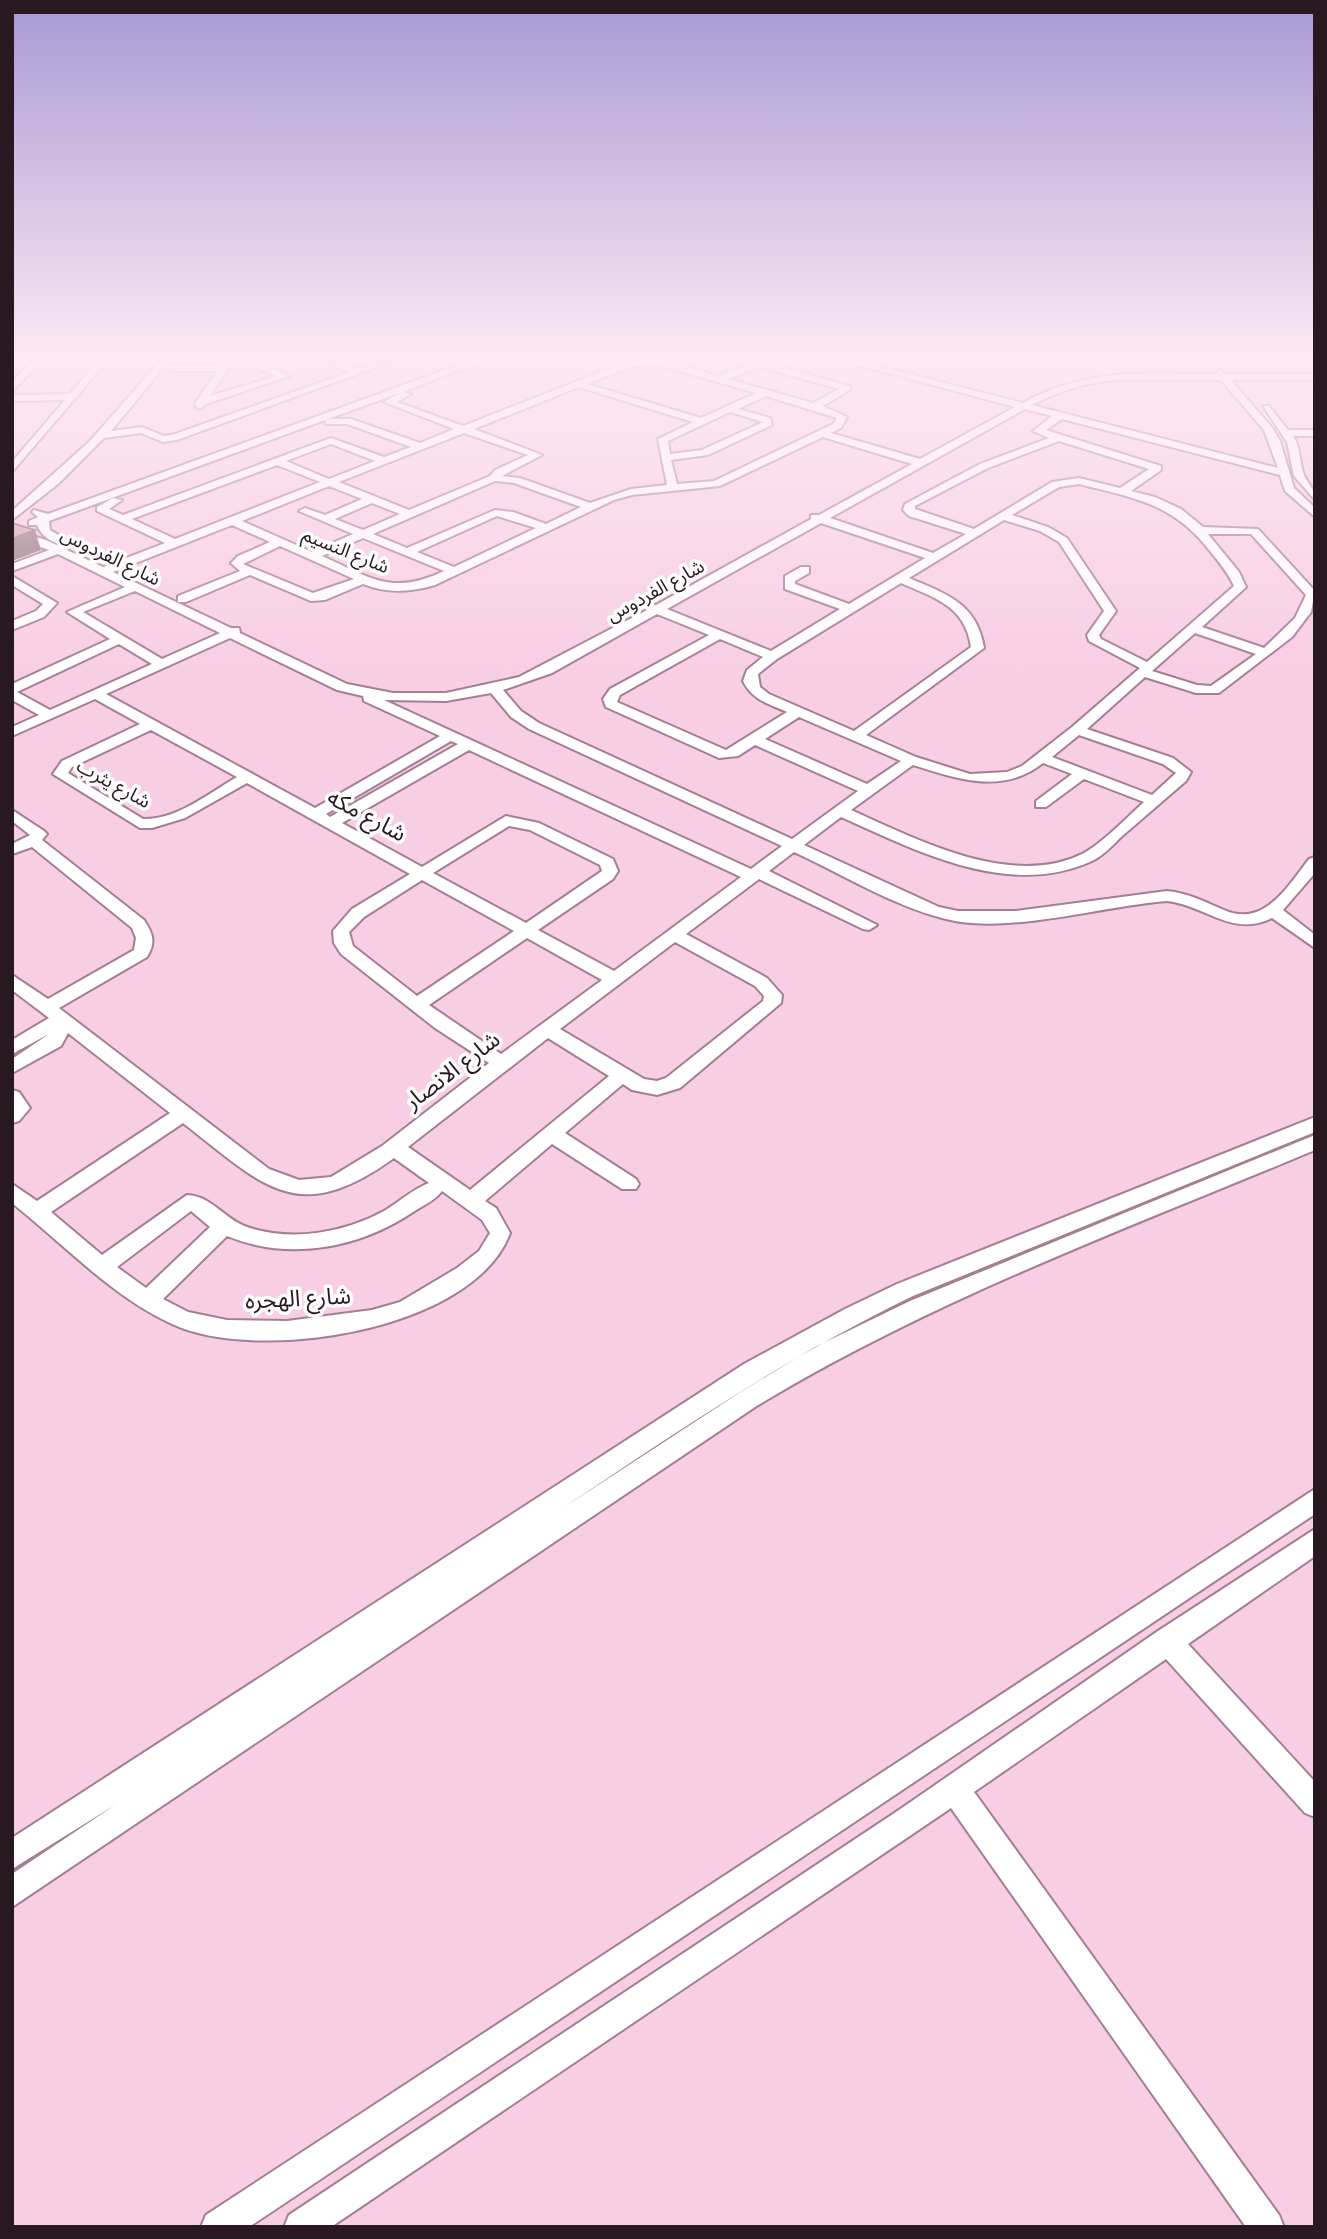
<svg xmlns="http://www.w3.org/2000/svg" width="1327" height="2239" viewBox="0 0 1327 2239" font-family="Roboto,'Noto Sans Arabic',sans-serif">
	<rect width="100%" height="100%" fill="#f8cee4"/>
	<g fill="none" stroke-linecap="round" stroke-linejoin="round">
		<defs>
			<path id="minor" d="M33,360H43L12,391V382Z
				M99,360H108L12,472V462L65,400L12,401V395L70,394Z
				M161,360H170L111,431L142,427L164,436L172,435L350,372L320,360C334,360 345,368 358,368C370,369 383,360 396,360L177,440L163,442L141,433L104,438L58,484L12,520V511L90,441Z
				M225,360H234L210,396L276,376L236,360H250L290,376L206,404L200,409L195,406L196,402L217,371H171L166,368L171,365H221Z
				M472,360H486L403,392L411,394L397,402L463,426L631,360H663L718,376L759,361L850,386V390L823,406L847,417L841,428L831,433L920,459L1015,407L839,360H856L1023,403C1087,367 1145,374 1216,374L1220,370L1226,374H1315V380H1231L1273,429L1280,441L1294,488L1315,508V517L1285,491L1280,475L1062,419L1046,430L1161,466V470L1131,491L1155,497L1181,509L1203,527L1258,529L1315,591L1311,612L1292,637L1219,693H1196L1145,677L1087,729L1173,758L1191,772L1186,781C1164,800 1143,818 1121,837C1113,845 1103,856 1092,861C1009,899 917,851 841,817L804,845L939,907L958,911H1016L1167,891C1188,893 1205,902 1224,910C1264,928 1288,886 1309,859L1315,857V873L1283,910L1315,935V948L1272,918C1232,938 1205,905 1167,901C1103,906 1018,932 955,921C902,911 844,875 794,852L769,871L877,925L869,930L863,929L759,879L686,934L767,978L782,995L781,1003L680,1088L657,1095L632,1090L623,1084L565,1133L636,1179L639,1184L636,1189H622L552,1144L485,1201L496,1208L510,1233C474,1331 257,1364 172,1324C111,1296 65,1245 12,1203V1184L37,1201L170,1113L68,1033L61,1046L12,1073V1059L49,1034L12,1054V1040L49,1018L12,990V975L48,999L134,950L136,938L132,928L32,847L12,854V844L30,835L12,821V810L44,831L47,834L42,840L144,920C153,934 156,942 147,957L59,1008L269,1169L299,1180L331,1177L382,1146L489,1063L435,1028L341,954L334,943L333,931L352,909L410,874L247,783L185,818L152,828H140L53,774L62,761L140,724L95,699L12,736V727L39,715L12,700V684L110,639L67,612L125,587L58,554L12,571V564L49,550L12,537V530L46,540L103,567L165,543L97,511V507L113,498L122,500L109,509L123,515L331,438L384,457L411,447L347,424H326L325,420L49,521L50,530L67,540V544C55,546 41,536 37,525H29V521L38,517L32,512L34,510L48,514ZM658,365L756,393L701,418L587,384L633,366ZM760,367L839,389L813,403L728,379ZM1120,380H1221L1264,430L1278,468L1032,405C1061,390 1087,382 1120,380ZM579,387L693,422L658,439L667,485L631,489L590,503L520,478L502,476L542,455L474,429ZM402,392L384,402L454,429L420,443L351,419H328ZM766,396L837,418L833,424L714,481L677,484L671,460L708,455L772,425L770,418L738,409ZM1025,409L1052,416L1033,431L1049,438L980,464L905,504L903,510L909,516L966,534L933,553L830,518ZM730,412L763,422L702,450L670,454L668,441ZM464,433L528,455L495,470L490,476L409,510L339,482ZM823,437L912,464L819,515H811V519L656,605L647,604V610L519,677L446,693H393L347,684L240,633L239,628H231L113,572L232,525L270,542L238,556L231,563L240,571L178,596V602H186L250,575L311,601L325,600L363,584C387,594 411,592 435,585L614,500L632,495L720,486ZM1059,441L1149,469L1120,488L1079,478L1052,482L974,529L915,509V506L988,468ZM331,444L375,461L329,479L286,461ZM277,465L320,482L175,539L132,519ZM495,481L514,483L581,507L546,524L513,512L495,510L407,548L373,534ZM1079,484C1134,498 1173,503 1210,551C1219,562 1228,573 1234,586L1147,662L1101,639L1099,635L1116,611L1067,538L1048,527L1012,515L1059,487ZM329,486L362,499L325,515L305,508L299,511L353,534L312,552L242,521ZM372,503L400,514L363,530L335,519ZM497,516L536,528L454,567L417,552ZM1004,520L1040,531L1059,542L1104,611L1087,635L1089,641L1140,668L1072,727L1022,766L1007,772L970,774L916,757L866,735L984,648C977,603 946,594 909,578ZM821,523L925,558L849,604L795,584V581L809,573V567H801L785,576V589L840,609L771,651L667,609ZM1208,534H1251L1306,595L1295,618L1264,648L1202,627L1246,587L1239,572ZM363,538L444,571C392,596 371,578 322,556ZM280,546L354,579L313,593L243,564ZM901,583C934,598 965,605 971,647L854,731L769,694L760,687L758,674L777,659ZM135,591L220,633L162,659L83,612ZM657,614L709,635L610,689L603,699L606,707L719,758L738,756L755,745L858,791L792,839L539,723L521,711L503,690L552,673ZM1195,633L1256,654L1211,686L1197,685L1152,671ZM230,638L337,690L363,696L364,701L440,736L315,808L106,694ZM720,639L763,657L747,670L743,681C752,700 769,704 787,712L726,750L617,702L620,695ZM119,644L152,664L50,710L17,692ZM491,693L511,717L529,729L782,846L751,869L384,700L446,701ZM799,717L901,761L867,784L765,739ZM151,730L237,777C209,793 177,820 143,819L68,773L72,767ZM1079,735L1163,764L1176,773L1152,795L1052,757ZM451,741L458,744L330,817L326,814ZM469,750L741,877L614,971L538,930L613,879L618,871L613,859L539,823L506,816L422,867L342,823ZM1043,763L1072,774L1036,801V807H1046L1084,779L1144,802C1127,817 1102,844 1082,854C1011,889 916,839 851,810L913,765C957,779 1003,795 1043,763ZM509,826L530,830L600,865L602,871L526,923L433,873ZM422,880L514,931L417,996L353,946L349,932L364,917ZM527,938L602,980L501,1054L429,1005ZM675,942L755,986L764,996L763,1001L666,1078L657,1081L644,1079L560,1029ZM548,1038L609,1076L470,1190L408,1147ZM183,1123C264,1186 297,1228 394,1158L429,1183C413,1189 399,1202 384,1211C344,1233 291,1242 247,1227C224,1219 212,1196 187,1195L102,1255L51,1212ZM442,1191L482,1220L490,1233L479,1251L457,1268L400,1302L372,1310L287,1321L227,1320L188,1312L163,1299L227,1236C290,1262 361,1248 416,1210C425,1205 436,1199 442,1191ZM191,1211L210,1227L146,1288L117,1267Z
				M1263,406H1269L1288,430H1315V436H1293C1301,447 1299,462 1304,475C1308,485 1315,487 1315,500L1294,476L1287,442Z
				M12,576L57,603L44,617L12,630V621L36,611L43,604L12,585Z
				M12,1090L19,1092L30,1108L19,1121L12,1123Z
				M1315,1117V1132L913,1296C789,1356 677,1431 563,1508L739,1393L815,1347L910,1301L1315,1135V1150C1126,1229 931,1300 755,1407L12,1907V1874L115,1805L12,1869V1838L744,1364L845,1309L897,1284Z
				M1315,1489V1514L249,2227H201L206,2215Z
				M1315,1529V1556L1188,1644L1315,1782V1817L1305,1813L1166,1659L974,1792L1279,2215L1284,2227H1246L951,1808L331,2227H284L289,2215L899,1810L1158,1631Z"/>
		</defs>
		<use href="#minor" stroke="#a47e93" stroke-width="4"/>
		<use href="#minor" fill="#fff" fill-rule="evenodd"/>
	</g>
	<path fill="#93747a" d="M35,530L41,550L12,561V539Z"/>
	<path fill="#d2a5ae" stroke="#93747a" stroke-width="2" d="M12,523L35,530L12,539Z"/>
	<linearGradient id="sky" x2="0" y2="1"><stop stop-color="#a799d4"/><stop offset="0.53" stop-color="#fce9f3"/><stop offset="1" stop-color="#fce9f3" stop-opacity="0"/></linearGradient>
	<rect width="1327" height="674" fill="url(#sky)"/>
	<g text-anchor="middle" stroke-width="7" stroke-linejoin="round" paint-order="stroke">
		<g font-size="19" fill="#281921" stroke="#fdfdfd">
			<text transform="translate(346 550) rotate(22)" y="7">شارع النسيم</text>
			<text transform="translate(111 556) rotate(26)" y="7">شارع الفردوس</text>
			<text transform="translate(655 590) rotate(-29)" y="7">شارع الفردوس</text>
			<text transform="translate(114 783) rotate(29)" y="7">شارع يثرب</text>
		</g>
		<g font-size="23" fill="#281921" stroke="#fdfdfd">
			<text transform="translate(367 815) rotate(28)" y="8">شارع مكه</text>
			<text transform="translate(452 1070) rotate(-37)" y="8">شارع الانصار</text>
			<text transform="translate(298 1298) rotate(-3)" y="8">شارع الهجره</text>
		</g>
	</g>
	<rect width="1327" height="2239" fill="none" stroke="#281921" stroke-width="28"/>
</svg>
